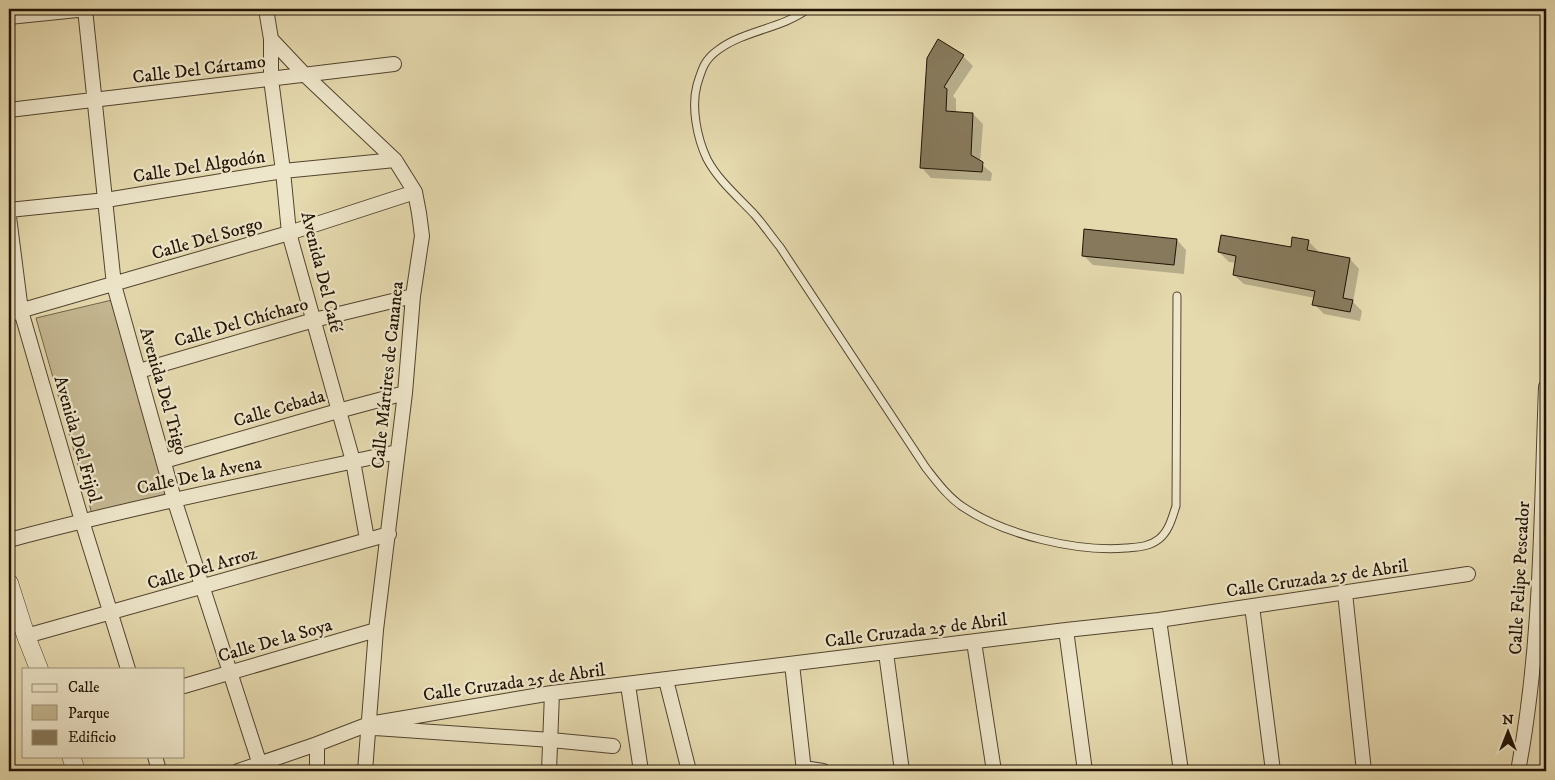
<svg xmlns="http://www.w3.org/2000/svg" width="1555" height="780" viewBox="0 0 1555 780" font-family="'IM FELL DW Pica',serif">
	<rect width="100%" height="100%" fill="#e5d9ae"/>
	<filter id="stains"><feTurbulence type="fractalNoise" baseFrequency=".004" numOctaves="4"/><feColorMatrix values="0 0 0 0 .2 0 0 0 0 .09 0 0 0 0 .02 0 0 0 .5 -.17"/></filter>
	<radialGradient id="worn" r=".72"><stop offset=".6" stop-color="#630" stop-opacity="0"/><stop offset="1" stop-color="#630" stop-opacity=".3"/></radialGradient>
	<path fill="#c4b791" stroke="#72654a" d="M112,300L166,494L92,514L36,318Z"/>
	<path fill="#0003" d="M963,56L973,66L953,96L956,99V113L973,114L983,124L980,163L992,173L991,181L931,178L922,168L928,58Z
		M1177,240L1186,250L1184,274L1093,265L1083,255Z
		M1308,241L1318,251V253L1350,259L1359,269L1353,302L1362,311L1360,321L1324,314L1314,304L1315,298L1244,284L1234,275L1236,263L1229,262L1219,252L1292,249Z"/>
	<path fill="#877a5c" stroke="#211303" d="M938,39L964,55L944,87L947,89L946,111L973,113L971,155L983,162L982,172L920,168L927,58Z
		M1084,229L1177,239L1174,265L1082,256Z
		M1221,235L1291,247L1292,237L1309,240L1307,250L1350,258L1343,298L1353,300L1350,312L1312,305L1315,291L1233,275L1236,256L1218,252Z"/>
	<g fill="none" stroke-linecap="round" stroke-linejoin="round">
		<defs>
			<path id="service" d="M808,9C781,29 745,30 718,50C704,60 702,69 697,85C691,107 697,138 707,159C718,180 738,197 754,214C763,224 771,236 780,247L926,468C937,482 948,497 963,507C1005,535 1076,552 1126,548C1138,547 1149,547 1159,539C1169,531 1172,518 1176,506L1177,296"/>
			<path id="minor" d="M85,9L114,285L174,499L262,771
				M266,9L271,39V79L283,171L289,233L353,461L367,539
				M9,17L87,9
				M271,39L304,74L395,160L415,192L419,213L422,236L413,296L405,393L376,630L365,771
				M9,110L394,64
				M9,210L106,200L283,171L395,160
				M9,217L21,311L82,521L128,669
				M9,314L289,233L415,192
				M139,371L314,320L413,296
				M164,461L338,411L405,393
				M9,540C137,506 267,480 397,452
				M1345,593L1364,771
				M1252,606L1273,771
				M1159,620L1181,771
				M1066,630L1085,771
				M26,636L389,534
				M974,642L994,771
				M886,653L902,771
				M792,664L804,771
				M666,680L689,771
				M628,685L641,771
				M184,686L376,630
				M375,728L551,740L613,746
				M155,756L159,771
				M804,768L823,771
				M238,771L317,744L369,724L552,693L1066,630L1159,620L1468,574
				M317,771V744
				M549,771L552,693
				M1518,771C1542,645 1541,515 1546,387"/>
			<path id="tertiary" d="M9,583L26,636L39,669
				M71,756L76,771"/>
		</defs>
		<use href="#service" stroke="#52442e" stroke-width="9"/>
		<use href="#minor" stroke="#52442e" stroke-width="16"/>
		<use href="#tertiary" stroke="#52442e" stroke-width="19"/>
		<use href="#service" stroke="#eee6ca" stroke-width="7"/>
		<use href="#minor" stroke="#eee6ca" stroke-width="14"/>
		<use href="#tertiary" stroke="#eee6ca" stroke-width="18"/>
	</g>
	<g text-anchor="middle" stroke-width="4.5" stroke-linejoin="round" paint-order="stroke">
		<g font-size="18" fill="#211303" stroke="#eee6ca">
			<text transform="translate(199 69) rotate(-7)" y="6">Calle Del Cártamo</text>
			<text transform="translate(199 166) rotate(-9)" y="6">Calle Del Algodón</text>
			<text transform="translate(207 238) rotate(-16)" y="6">Calle Del Sorgo</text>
			<text transform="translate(322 272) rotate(76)" y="6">Avenida Del Café</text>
			<text transform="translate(241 322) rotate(-16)" y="6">Calle Del Chícharo</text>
			<text transform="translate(387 375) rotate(-84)" y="6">Calle Mártires de Cananea</text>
			<text transform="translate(164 391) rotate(74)" y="6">Avenida Del Trigo</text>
			<text transform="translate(279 408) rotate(-16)" y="6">Calle Cebada</text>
			<text transform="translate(78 439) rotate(74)" y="6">Avenida Del Frijol</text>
			<text transform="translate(199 475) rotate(-12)" y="6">Calle De la Avena</text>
			<text transform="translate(202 568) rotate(-16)" y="6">Calle Del Arroz</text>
			<text transform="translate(1317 578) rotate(-8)" y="6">Calle Cruzada 25 de Abril</text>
			<text transform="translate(1519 578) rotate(-87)" y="6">Calle Felipe Pescador</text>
			<text transform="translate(916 630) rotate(-7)" y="6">Calle Cruzada 25 de Abril</text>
			<text transform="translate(275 640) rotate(-16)" y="6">Calle De la Soya</text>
			<text transform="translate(514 682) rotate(-8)" y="6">Calle Cruzada 25 de Abril</text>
		</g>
	</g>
	<rect width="1555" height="780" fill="none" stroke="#e5d9ae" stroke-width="30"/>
	<rect x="10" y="10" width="1535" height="760" fill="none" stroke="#211303" stroke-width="2.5"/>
	<rect x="15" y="15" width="1525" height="750" fill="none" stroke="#211303"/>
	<rect x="22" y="668" width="162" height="90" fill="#eee6ca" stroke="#9c927a"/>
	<rect x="32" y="684" width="25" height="8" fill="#eee6ca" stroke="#9c927a"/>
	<text x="68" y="692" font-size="15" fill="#211303">Calle</text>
	<rect x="32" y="705" width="25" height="15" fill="#c4b791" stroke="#9c927a"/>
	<text x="68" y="718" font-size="15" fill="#211303">Parque</text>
	<rect x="32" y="730" width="25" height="15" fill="#877a5c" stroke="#9c927a"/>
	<text x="68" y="742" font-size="15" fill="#211303">Edificio</text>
	<g transform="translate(1508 732)" stroke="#eee6ca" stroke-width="4" paint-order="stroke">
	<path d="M0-4L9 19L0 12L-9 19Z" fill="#211303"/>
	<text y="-8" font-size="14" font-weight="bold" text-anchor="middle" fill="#211303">N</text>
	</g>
	<rect width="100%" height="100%" filter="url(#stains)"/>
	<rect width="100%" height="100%" fill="url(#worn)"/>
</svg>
